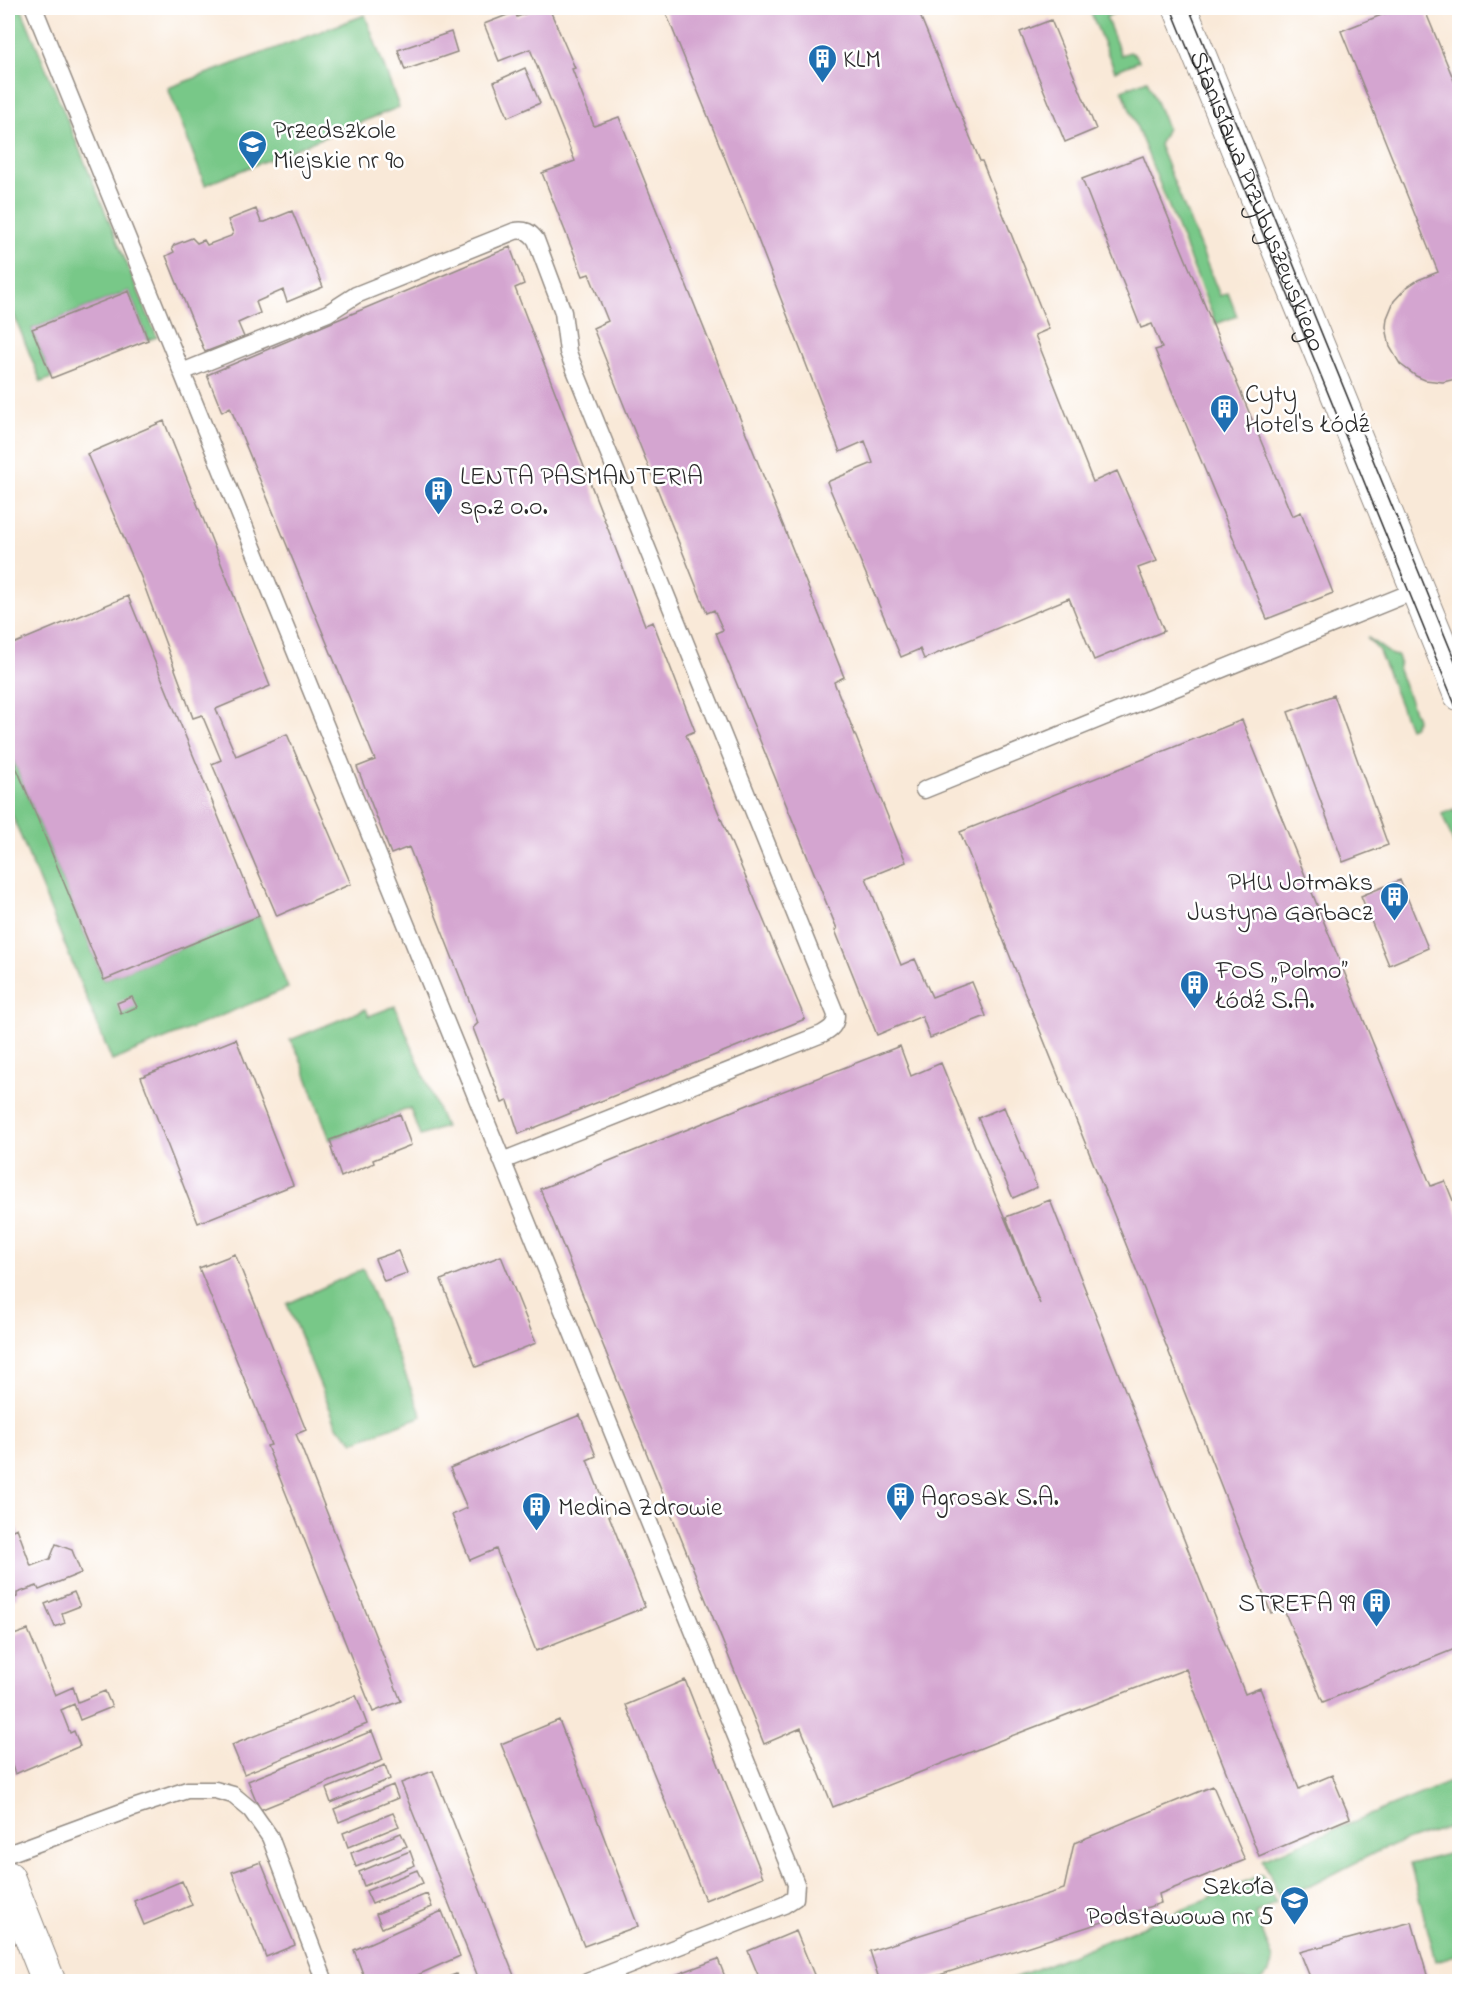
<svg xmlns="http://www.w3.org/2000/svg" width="1467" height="1989" viewBox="0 0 1467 1989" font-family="'Indie Flower',sans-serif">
	<rect width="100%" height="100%" fill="#fff"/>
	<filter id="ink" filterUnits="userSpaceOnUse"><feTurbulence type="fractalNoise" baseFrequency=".0167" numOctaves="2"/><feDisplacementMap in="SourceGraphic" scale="12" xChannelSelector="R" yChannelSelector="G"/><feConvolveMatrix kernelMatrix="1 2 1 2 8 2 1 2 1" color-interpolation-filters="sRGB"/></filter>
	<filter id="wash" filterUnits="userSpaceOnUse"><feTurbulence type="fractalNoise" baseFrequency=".008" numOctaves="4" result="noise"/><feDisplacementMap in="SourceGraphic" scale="24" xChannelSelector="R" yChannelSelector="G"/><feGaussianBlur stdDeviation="1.35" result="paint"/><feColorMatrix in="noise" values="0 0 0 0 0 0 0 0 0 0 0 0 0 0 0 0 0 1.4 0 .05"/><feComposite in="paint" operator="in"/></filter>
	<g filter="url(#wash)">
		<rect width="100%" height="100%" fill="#f9e9d8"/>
		<path fill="#78c888" stroke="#527a5a" stroke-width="1.5" d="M8,8H21L157,337L148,340L129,291L32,329L52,378L41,382L8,300Z
			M1089,8H1117L1114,13L1106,17L1121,55L1130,52L1136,55L1139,61L1115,71Z
			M365,15L399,107L205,185L168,88Z
			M1147,80L1167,128L1159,145L1220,296L1228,293L1237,316L1216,324L1122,90Z
			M1367,637L1392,655L1398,656L1400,662L1398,670L1417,719L1414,726L1409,728L1379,651Z
			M8,747L104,980L259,916L288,988L112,1061L8,805Z
			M1454,809L1459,822V857L1442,814Z
			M395,1006L445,1127L420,1136L410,1108L330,1140L299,1055L290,1040L366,1009L369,1016Z
			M363,1269L422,1416L354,1442L337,1426L287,1304Z
			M1459,1778V1825L1423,1835L1380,1850L1281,1901L1263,1859Z
			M1459,1851V1954L1436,1961L1410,1864Z
			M1262,1874L1276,1903L1255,1913L1273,1959L1269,1973L1259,1981H1006L1178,1912Z"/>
		<g id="blocks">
			<path fill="#d4a5d0" d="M540,8H549L575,68L572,69L594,126L619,117L844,677L834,682L906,862L866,878L901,965L915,959L932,997L972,982L986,1016L930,1038L922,1016L877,1035L835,930L837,929L716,633L723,630L714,610L707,613L593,328L608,321L589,274L583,276L542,173L575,161L530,49L499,61L484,24L515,12L517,17Z
				M664,8H917L980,161H982L1049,329L1035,335L1093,482L1117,471L1157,561L1138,568L1164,631L1094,660L1069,598L924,659L920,649L901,657L827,482L873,463L865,441L840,452L757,237Z
				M1399,8H1424L1460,95V378L1443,382L1425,380L1416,376L1400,364L1390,347L1386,327L1387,318L1394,301L1406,288L1418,280L1438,272L1341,31Z
				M1051,20L1096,129L1065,142L1020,32Z
				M451,32L457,52L405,70L398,50Z
				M525,68L540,103L508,117L494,82Z
				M1143,156L1292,516L1301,512L1333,593L1267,619L1155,350L1162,348L1152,324L1141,328L1082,179Z
				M256,209L261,222H265L292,211L323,287L287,302L283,290L256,302L260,313L238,323L244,337L205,352L166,256L174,252L172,248L174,245L192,238L197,243L204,240L207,245L231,236L233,233L228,220Z
				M510,247L524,284L515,288L645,625L653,622L695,731L686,735L805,1019L519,1134L508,1101L502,1103L473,1028L478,1023L409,847L391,854L357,767L375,760L230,407L222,412L207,375Z
				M129,291L148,340L52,378L32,329Z
				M164,421L270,686L216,709L236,756L287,734L351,884L277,916L212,764L221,760L202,715L193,718L141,577L87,454Z
				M128,596L259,916L104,980L8,747V646Z
				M1334,695L1388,845L1343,862L1288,712Z
				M1242,720L1431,1186L1445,1181L1460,1218V1647L1323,1702L1283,1608L1271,1613L1148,1299L960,832Z
				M1400,880L1428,948L1389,965L1361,896Z
				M132,997L137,1007L121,1014L117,1003Z
				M236,1039L293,1185L198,1223L141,1077Z
				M900,1046L911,1076L941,1063L1040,1304L1006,1217L1050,1200L1245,1694L1260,1688L1299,1789L1332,1775L1350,1818L1259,1856L1186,1669L1006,1738L833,1807L801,1728L764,1744L540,1189L750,1104Z
				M1004,1107L1037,1187L1013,1198L978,1118Z
				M400,1114L411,1145L373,1160L374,1163L341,1177L331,1148H333L330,1140Z
				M398,1251L407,1273L384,1281L375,1259Z
				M235,1254L306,1430L296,1434L401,1701L373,1712L267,1446L271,1445L199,1268Z
				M501,1256L536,1343L476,1367L441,1280Z
				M580,1415L596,1456L587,1460L645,1607L536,1651L496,1549L470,1560L452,1515L467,1508L450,1468Z
				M17,1528L31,1566L50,1559L56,1544L72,1550L81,1573L39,1590L37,1586L17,1593V1597L8,1601V1532Z
				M74,1592L80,1606L62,1613L65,1623L55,1627L45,1604Z
				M28,1630L55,1695L73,1687L78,1702L105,1691L112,1707L80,1720L74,1704L61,1710L70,1733L74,1731L80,1746L15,1774L8,1755V1637Z
				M685,1680L763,1877L705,1900L626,1705Z
				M356,1695L367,1724L244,1774L232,1745Z
				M559,1720L638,1926L584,1946L501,1744Z
				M372,1731L383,1760L260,1810L248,1781Z
				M385,1765L390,1779L331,1803L326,1789Z
				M433,1771L513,1973L516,1982H480L401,1783Z
				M393,1785L398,1798L339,1822L334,1809Z
				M1213,1786L1245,1860L1159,1894L1161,1903L918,1982H880L870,1951L1064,1889L1074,1843Z
				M393,1813L399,1826L348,1847L343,1833Z
				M401,1833L407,1846L356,1867L351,1853Z
				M410,1851L415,1865L364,1886L359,1872Z
				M261,1862L295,1945L266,1957L232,1872Z
				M417,1870L423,1883L372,1904L366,1891Z
				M182,1881L192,1905L144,1925L134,1901Z
				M427,1894L432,1907L382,1928L376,1914Z
				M442,1911L460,1956L402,1982H366L354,1950Z
				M1412,1922L1429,1982H1312L1300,1952Z
				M796,1931L817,1982H761L748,1951Z
				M718,1959L727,1982H659V1981Z
				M456,1974L459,1982H438V1981Z"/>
		</g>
	</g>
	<g filter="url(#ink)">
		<use href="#blocks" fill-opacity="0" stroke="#928a82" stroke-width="1.5"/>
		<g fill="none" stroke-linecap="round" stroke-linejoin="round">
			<defs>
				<path id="service" d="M34,8L796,1884L795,1898L784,1905L587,1982
					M182,372L328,313L356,295L515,231C525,229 530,232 536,240L563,312L568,352L571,360L836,1015C836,1025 831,1029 822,1034L502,1161
					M924,790L1417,590
					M8,1854L130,1809L187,1790H215L233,1795L251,1810L270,1837L325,1982"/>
				<path id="minor" d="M8,1878L49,1982"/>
				<g id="tertiary">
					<path id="s1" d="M1180,8L1460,694"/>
				</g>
			</defs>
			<use href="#service" stroke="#928a82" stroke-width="19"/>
			<use href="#minor" stroke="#928a82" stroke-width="35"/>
			<use href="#tertiary" stroke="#928a82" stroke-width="35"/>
			<use href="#service" stroke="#fff" stroke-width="16"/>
			<use href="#minor" stroke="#fff" stroke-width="33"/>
			<use href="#tertiary" stroke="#fff" stroke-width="33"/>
			<path stroke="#2b2b2b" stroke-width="1.5" d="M1171,8L1460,717
				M1189,8L1460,673"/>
		</g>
	</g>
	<defs>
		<symbol id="building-pin" viewBox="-11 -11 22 30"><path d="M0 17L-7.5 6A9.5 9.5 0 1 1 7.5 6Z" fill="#1f6fb2" stroke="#fff"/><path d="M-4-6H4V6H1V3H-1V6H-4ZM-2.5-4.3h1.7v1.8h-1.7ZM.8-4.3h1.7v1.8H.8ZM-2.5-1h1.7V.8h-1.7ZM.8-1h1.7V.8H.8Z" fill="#fff"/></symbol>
		<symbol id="school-pin" viewBox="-11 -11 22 30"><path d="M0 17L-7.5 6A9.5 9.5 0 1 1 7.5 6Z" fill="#1f6fb2" stroke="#fff"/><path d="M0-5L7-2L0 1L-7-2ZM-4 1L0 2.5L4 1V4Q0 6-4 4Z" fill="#fff"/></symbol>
	</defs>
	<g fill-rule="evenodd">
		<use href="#building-pin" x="806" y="42" width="33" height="45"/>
		<use href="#school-pin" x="236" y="128" width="33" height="45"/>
		<use href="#building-pin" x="1208" y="392" width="33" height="45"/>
		<use href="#building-pin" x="422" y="474" width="33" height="45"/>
		<use href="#building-pin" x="1378" y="880" width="33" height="45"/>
		<use href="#building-pin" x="1178" y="968" width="33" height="45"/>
		<use href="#building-pin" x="884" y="1480" width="33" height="45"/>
		<use href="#building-pin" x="520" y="1490" width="33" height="45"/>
		<use href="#building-pin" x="1360" y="1586" width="33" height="45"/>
		<use href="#school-pin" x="1278" y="1884" width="33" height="45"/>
	</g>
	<g text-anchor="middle" stroke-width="5" stroke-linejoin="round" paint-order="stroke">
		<g font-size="26" fill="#2b2b2b" stroke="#fff" text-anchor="start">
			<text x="843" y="67">KLM</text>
			<text x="273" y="138">Przedszkole<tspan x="273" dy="30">Miejskie nr 90</tspan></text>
			<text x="1245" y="402">Cyty<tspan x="1245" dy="30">Hotel's Łódź</tspan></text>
			<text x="460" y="484">LENTA PASMANTERIA<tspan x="460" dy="30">sp.z o.o.</tspan></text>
			<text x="1373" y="890" text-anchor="end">PHU Jotmaks<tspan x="1373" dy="30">Justyna Garbacz</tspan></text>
			<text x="1216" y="978">FOS „Polmo”<tspan x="1216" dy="30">Łódź S.A.</tspan></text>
			<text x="921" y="1505">Agrosak S.A.</text>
			<text x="558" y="1515">Medina Zdrowie</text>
			<text x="1355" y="1611" text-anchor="end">STREFA 99</text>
			<text x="1274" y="1894" text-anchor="end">Szkoła<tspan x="1274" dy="30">Podstawowa nr 5</tspan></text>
		</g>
		<g font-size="26" fill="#2b2b2b" stroke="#fff">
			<text dy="9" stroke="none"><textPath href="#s1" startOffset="208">Stanisława Przybyszewskiego</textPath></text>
		</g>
	</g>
	<rect width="1467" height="1989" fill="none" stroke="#fff" stroke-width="30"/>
</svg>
